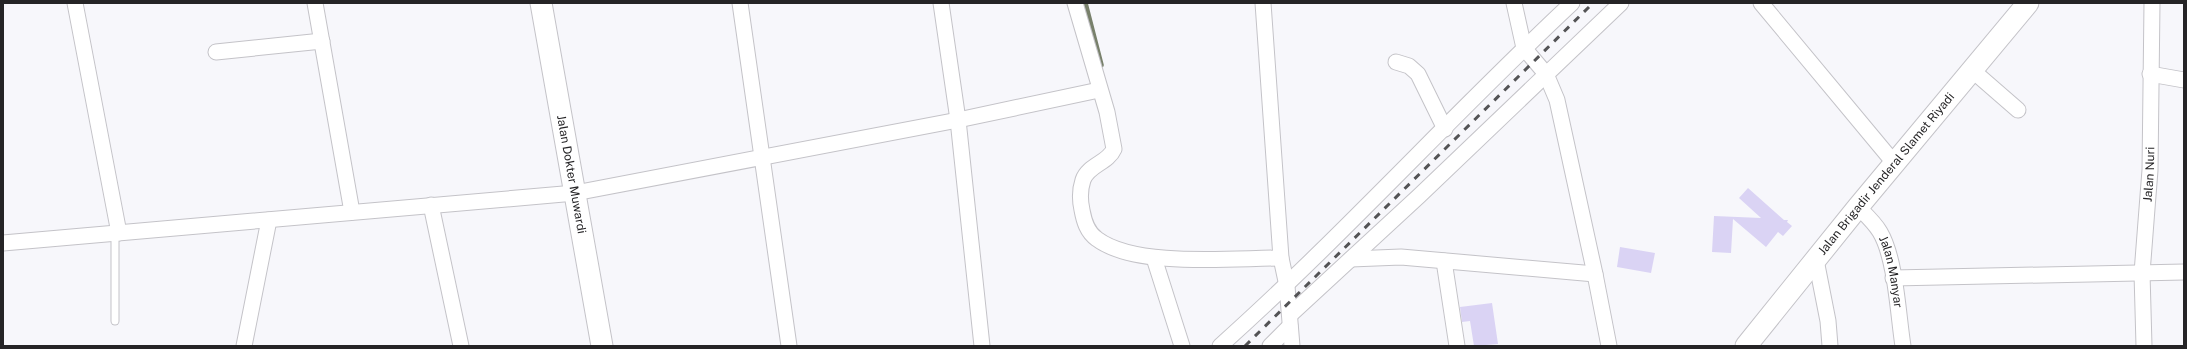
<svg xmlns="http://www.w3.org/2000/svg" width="2187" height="349" viewBox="0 0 2187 349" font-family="'Public Sans',sans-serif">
	<rect width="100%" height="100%" fill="#f7f7fb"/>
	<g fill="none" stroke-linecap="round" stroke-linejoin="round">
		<path stroke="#78806b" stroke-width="5.5" d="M1085,3L1101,65"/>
	</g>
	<path fill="#dad3f4" d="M1748,188L1784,220H1788L1787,222L1792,226L1783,236L1778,232L1766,247L1733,219L1731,253L1712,252L1714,216L1761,218L1739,198Z
		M1620,247L1655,253L1651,273L1617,267Z
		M1492,303L1498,344L1474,346L1470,321L1462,322L1460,307Z"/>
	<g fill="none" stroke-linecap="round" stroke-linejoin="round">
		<defs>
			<path id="lane" d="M115,233V321"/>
			<g id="street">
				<path d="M75,3L119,233"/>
				<path d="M315,3L352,212"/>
				<path d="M740,3L789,346"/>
				<path d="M941,3L958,120L982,346"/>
				<path d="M1075,3L1107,112L1114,149C1108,163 1088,165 1083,180C1080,189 1080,201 1082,210C1084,221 1087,232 1097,239C1136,268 1232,258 1281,258"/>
				<path d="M1263,3L1281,258L1287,286L1292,346"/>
				<path d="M1514,3L1524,48L1546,74L1557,100L1595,274L1609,346"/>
				<path d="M1761,3L1895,164"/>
				<path d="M216,52L322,41"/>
				<path d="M1396,62L1409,66L1418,74L1445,129"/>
				<path d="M1972,70L2018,110"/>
				<path d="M2150,74L2184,80"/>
				<path d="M431,205L461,346"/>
				<path id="s1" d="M1858,207C1866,215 1874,222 1880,232C1896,259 1898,315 1903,346"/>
				<path d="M3,243L575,193L958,120L1099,90"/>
				<path d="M1154,258L1182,346"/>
				<path d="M1351,259L1401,257L1595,274"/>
				<path d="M1816,260L1828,321L1830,346"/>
				<path d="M1444,261L1457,346"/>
				<path d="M1893,278L2184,272"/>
				<path d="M1290,315L1419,196L1621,3"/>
				<path d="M244,346L269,220"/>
				<path d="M1220,346C1342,237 1452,115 1572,3"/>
				<path d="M1270,346L1290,326"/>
				<path id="s2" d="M2144,346L2142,273L2150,170L2152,3"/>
			</g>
			<g id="secondary">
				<path id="s3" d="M541,3L602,346"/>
				<path id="s4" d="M1746,346L1858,207L2028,3"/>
			</g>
		</defs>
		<use href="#lane" stroke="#c4c3c8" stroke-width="9"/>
		<use href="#street" stroke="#c4c3c8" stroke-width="17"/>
		<use href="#secondary" stroke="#c4c3c8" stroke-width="23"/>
		<use href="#lane" stroke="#fff" stroke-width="7"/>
		<use href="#street" stroke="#fff" stroke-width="15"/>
		<use href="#secondary" stroke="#fff" stroke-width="21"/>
		<path stroke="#535355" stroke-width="3" stroke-dasharray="7 7" stroke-linecap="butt" d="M1245,346L1593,3"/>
	</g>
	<g text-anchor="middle" stroke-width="3" stroke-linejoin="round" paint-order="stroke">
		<g font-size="12" fill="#252426" stroke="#fff">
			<text dy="4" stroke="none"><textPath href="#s4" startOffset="222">Jalan Brigadir Jenderal Slamet Riyadi</textPath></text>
			<text dy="4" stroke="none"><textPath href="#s3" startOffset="174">Jalan Dokter Muwardi</textPath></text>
			<text dy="4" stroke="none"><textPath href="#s2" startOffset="172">Jalan Nuri</textPath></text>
			<text dy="4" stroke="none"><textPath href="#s1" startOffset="75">Jalan Manyar</textPath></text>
		</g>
	</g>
	<rect width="2187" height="349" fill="none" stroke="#252426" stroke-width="8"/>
</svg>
